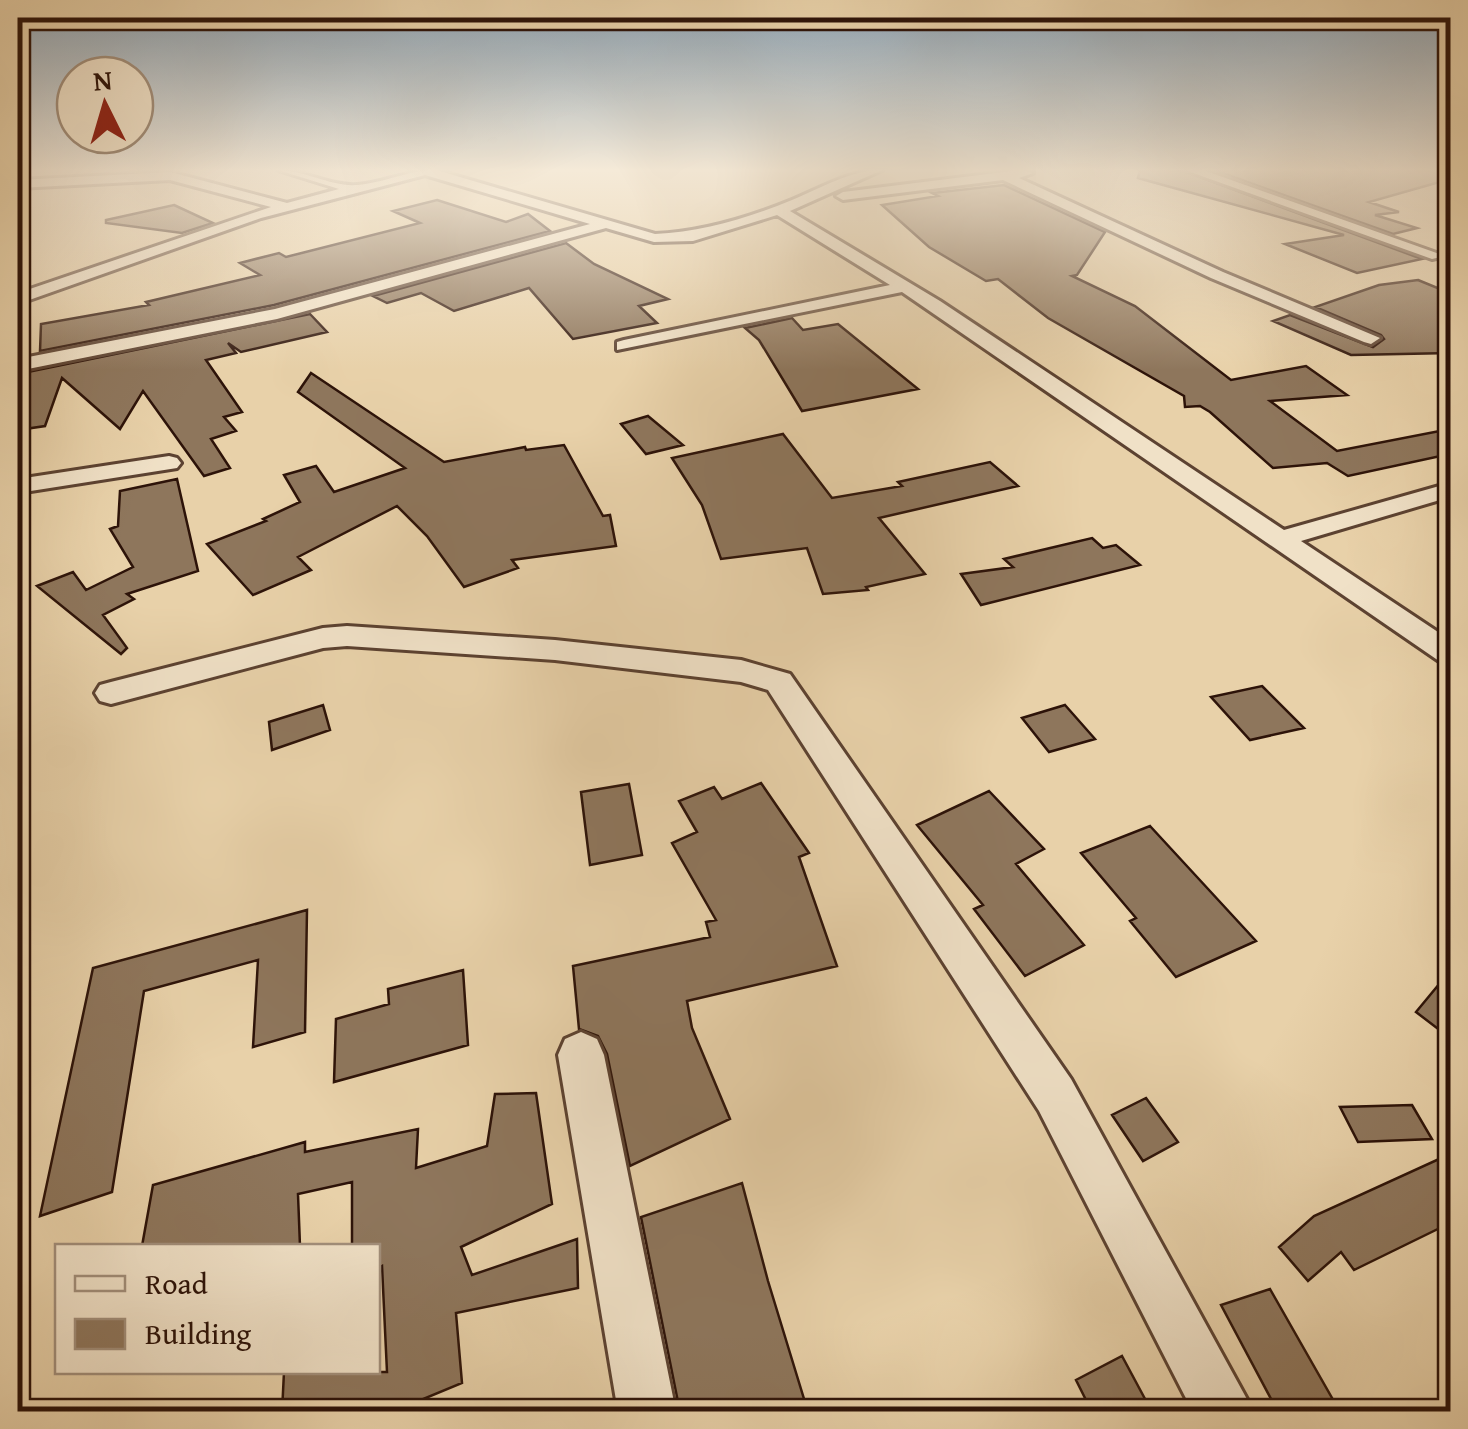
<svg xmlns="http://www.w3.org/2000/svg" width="1468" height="1429" viewBox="0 0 1468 1429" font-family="'Gentium Book Plus',serif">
	<rect width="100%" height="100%" fill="#e8d1a9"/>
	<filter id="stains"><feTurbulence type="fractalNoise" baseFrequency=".002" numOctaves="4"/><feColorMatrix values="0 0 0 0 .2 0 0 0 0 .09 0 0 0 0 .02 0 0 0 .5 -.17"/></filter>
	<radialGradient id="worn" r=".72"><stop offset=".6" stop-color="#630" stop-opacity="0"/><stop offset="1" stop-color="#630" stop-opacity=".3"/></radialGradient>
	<path fill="#8e765c" stroke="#2d1309" stroke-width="2.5" d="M1140,170H1181L1422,259L1357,273L1285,244L1344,235L1138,178Z
		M1214,170H1450V179L1369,202L1399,212L1375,215L1417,228L1393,234Z
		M1004,185L1105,232L1077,275L1072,276L1135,306L1231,380L1306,366L1347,395L1270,401L1337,451L1450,429V454L1348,476L1327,463L1273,468L1210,412L1200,406L1185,407L1184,396L1048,318L998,279L986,281L929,247L882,205L938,196L932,193Z
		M437,200L506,222L528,214L550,231L274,305L40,351L41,324L149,305L146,302L260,275L240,263L279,253L286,257L420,223L393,211Z
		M174,205L213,223L182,233L106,223V220Z
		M566,243L594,264L668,299L639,306L657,323L573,339L529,288L454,311L421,293L387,303L373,296Z
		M1418,280L1450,293V353L1351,355L1273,321L1290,315L1373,347L1384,339L1381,335L1315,307L1379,285Z
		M310,314L327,332L241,352L228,343L236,353L206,360L242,412L224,417L236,431L211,439L230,468L204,476L143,391L120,429L62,378L45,426L18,430V374Z
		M792,318L803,330L838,324L918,389L802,411L759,340L745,328Z
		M311,373L444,462L525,447L526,450L564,445L603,516L610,515L616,546L512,560L518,568L464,587L427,536L397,506L298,557L311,570L253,595L207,544L266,521L263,519L300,502L284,475L316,466L334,492L405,468L298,392Z
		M648,416L683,445L646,454L621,424Z
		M783,434L832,498L902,486L898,482L990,462L1018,486L879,518L925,574L866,587L868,590L823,594L807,548L721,559L702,505L672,458Z
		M177,479L198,571L127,594L134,599L103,615L127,648L121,654L37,586L73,572L86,590L133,567L110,529L118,526L120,491Z
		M1092,538L1103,548L1116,545L1140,565L981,605L961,574L1013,567L1004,559Z
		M1262,686L1304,728L1250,740L1211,697Z
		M323,705L330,730L272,750L269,722Z
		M1065,705L1095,739L1049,752L1022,718Z
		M761,783L809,853L799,857L837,966L687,1001L692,1028L730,1119L630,1166L607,1054L598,1036L579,1029L573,966L710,937L706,922L716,920L672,843L697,832L679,801L714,787L722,799Z
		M629,784L642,855L590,865L581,792Z
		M989,791L1044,849L1016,864L1084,945L1025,976L974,909L983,905L917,825Z
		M1150,826L1256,941L1176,977L1130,921L1136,918L1081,853Z
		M307,910L305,1032L253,1047L258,960L144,991L112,1192L40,1216L93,968Z
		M463,970L468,1045L334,1082L336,1019L389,1004L388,989Z
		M1450,971V1038L1416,1012Z
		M536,1093L552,1204L461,1247L472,1275L577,1239L578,1288L456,1313L462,1383L392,1412H282L284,1372H387L382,1266L378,1268V1246H352V1182L298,1194L300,1246H142L153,1185L305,1142V1152L418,1129L416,1168L487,1146L495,1094Z
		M1146,1098L1178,1142L1143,1161L1112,1115Z
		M1412,1105L1432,1139L1358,1142L1340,1107Z
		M1450,1154V1223L1354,1270L1341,1252L1308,1281L1279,1247L1314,1216Z
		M742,1183L768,1281L808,1412H680L641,1217Z
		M1270,1289L1340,1412H1278L1221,1305Z
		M1122,1356L1152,1412H1092L1076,1380Z"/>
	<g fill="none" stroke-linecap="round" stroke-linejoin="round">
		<defs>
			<path id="street" d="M278,170C304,170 332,187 357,185C384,183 408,170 436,170L655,234C702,232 748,218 792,200C821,188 851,170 882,170L790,211L940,301L1284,530L1450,483V497L1301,541L1450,640V664L1439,661L902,292L617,350V342L624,340L890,285L777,215L693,241L654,242L606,228L277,319L18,371V359L275,309L590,224L425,175L261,218L18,304V293L271,207L170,180L18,188V180L170,172L287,203L339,189Z
				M1021,170L1033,173L1019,178L1223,272L1380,338L1371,344L1364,342L1211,278L1003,180L843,200L836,196L843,192Z
				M1185,170H1203L1445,256L1432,259Z
				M169,456L177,458L181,463L177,468L18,493V479Z
				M347,626L555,640L741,660L790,674L1071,1079L1254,1412H1193L1039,1111L768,690L741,682L555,660L347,646L323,648L111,704L100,701L95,693L100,685L111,682L323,628Z
				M581,1032L597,1039L604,1055L676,1412H618L558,1055L565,1039Z"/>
		</defs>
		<use href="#street" stroke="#5c4231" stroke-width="6"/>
		<use href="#street" fill="#f0e1c7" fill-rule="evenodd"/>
	</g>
	<linearGradient id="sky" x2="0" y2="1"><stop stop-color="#8ea6b9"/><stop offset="0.46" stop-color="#f5ead8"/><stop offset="1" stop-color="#f5ead8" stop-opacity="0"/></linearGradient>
	<rect width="1468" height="370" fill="url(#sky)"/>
	<rect width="1468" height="1429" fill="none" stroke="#e8d1a9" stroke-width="60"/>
	<rect x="20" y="20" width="1428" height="1389" fill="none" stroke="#2d1309" stroke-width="5"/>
	<rect x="30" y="30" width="1408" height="1369" fill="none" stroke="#2d1309" stroke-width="2.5"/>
	<rect x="55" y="1244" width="325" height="130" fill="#f0e1c7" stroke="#a28f7b" stroke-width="2.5"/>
	<rect x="75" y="1276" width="50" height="15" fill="#f0e1c7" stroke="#a28f7b" stroke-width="2.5"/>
	<text x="145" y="1294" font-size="30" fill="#2d1309">Road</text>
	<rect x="75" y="1319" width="50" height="30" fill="#8e765c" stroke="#a28f7b" stroke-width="2.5"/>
	<text x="145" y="1344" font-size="30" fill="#2d1309">Building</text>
	<g transform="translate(105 105) rotate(355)"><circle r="48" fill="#f0e1c7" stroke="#a28f7b" stroke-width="2.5"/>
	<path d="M0-8L18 38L0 25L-18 38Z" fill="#8f2418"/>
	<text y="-15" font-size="28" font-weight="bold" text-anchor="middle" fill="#2d1309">N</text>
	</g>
	<rect width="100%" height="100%" filter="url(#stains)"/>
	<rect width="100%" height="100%" fill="url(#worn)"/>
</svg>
